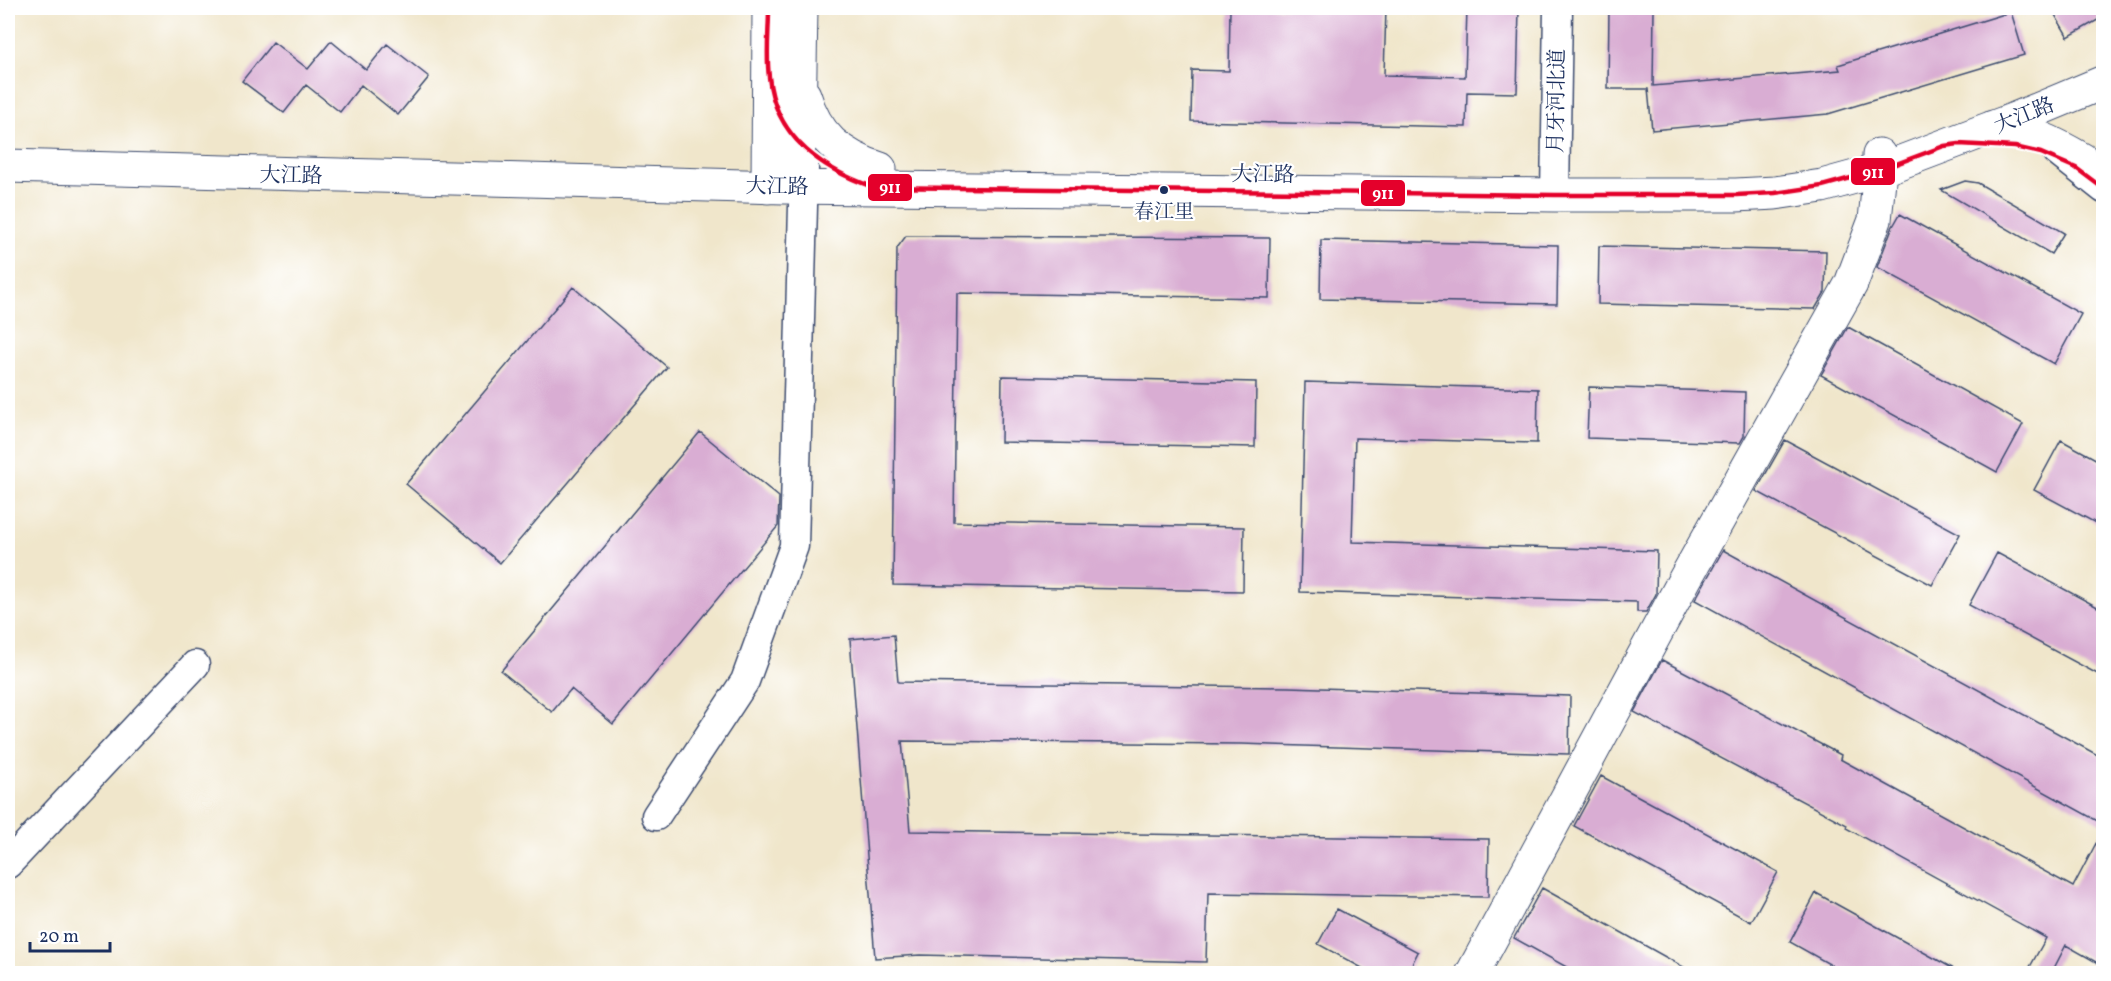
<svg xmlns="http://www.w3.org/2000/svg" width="2111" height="981" viewBox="0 0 2111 981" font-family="Vollkorn,'Noto Serif SC',serif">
	<rect width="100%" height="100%" fill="#fff"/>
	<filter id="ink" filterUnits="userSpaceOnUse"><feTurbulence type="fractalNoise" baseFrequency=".0167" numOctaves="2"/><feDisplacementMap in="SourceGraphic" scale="12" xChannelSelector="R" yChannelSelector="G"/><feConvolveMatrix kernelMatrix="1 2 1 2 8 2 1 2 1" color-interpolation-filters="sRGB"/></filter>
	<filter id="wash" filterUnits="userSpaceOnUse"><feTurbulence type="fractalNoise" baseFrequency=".008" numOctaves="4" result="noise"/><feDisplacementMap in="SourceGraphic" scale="24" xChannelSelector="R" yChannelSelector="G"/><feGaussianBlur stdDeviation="1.35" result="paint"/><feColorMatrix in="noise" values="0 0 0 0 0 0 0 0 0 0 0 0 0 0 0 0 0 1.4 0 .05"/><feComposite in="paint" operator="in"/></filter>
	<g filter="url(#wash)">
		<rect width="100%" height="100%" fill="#f0e6cb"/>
		<g id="blocks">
			<path fill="#d9add3" d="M1230,8H1386L1384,75L1465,77L1467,8H1519L1517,93L1467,92L1466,127L1191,121L1192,70L1229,71Z
				M1609,8H1654L1653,86L1840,70L1838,65L2011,12L2024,55L1828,114L1652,130L1648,89H1608Z
				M2051,8H2103V17L2068,37Z
				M331,41L366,70L387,44L429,77L398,115L361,85L340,112L306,85L284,113L242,81L273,42L308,69Z
				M1965,181L1978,183L2064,233L2051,254L1941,190Z
				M1900,214L2081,314L2054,364L1877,267L1892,228Z
				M906,236L1270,238L1269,298L957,293L954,522L1244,527L1243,591L893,585L897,248Z
				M1321,240L1558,245L1557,304L1320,299Z
				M1599,246L1826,251L1825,292L1815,309L1598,304Z
				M573,287L667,367L500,563L406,484Z
				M1848,327L2023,424L1997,472L1821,375Z
				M1002,376L1256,382L1255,447L1001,442Z
				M1305,382L1538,389L1537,443L1355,438L1352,542L1657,551L1656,594L1646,612H1637V602L1300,592Z
				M1589,387L1745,392L1744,436L1740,443L1587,438Z
				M700,432L779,497L778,526L613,724L571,689L552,712L501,671Z
				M1785,440L1960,534L1932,585L1756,491Z
				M2061,440L2103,463V527L2034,490Z
				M1723,550L2103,758V824L1695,600Z
				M1997,553L2103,610V677L1969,605Z
				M894,635L898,682L1288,687L1570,696L1569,754L1242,744L902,741L910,831L1489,839L1488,897L1208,893L1206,962L920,955L875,958L850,639Z
				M1662,660L1841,755L1840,759L2073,887L2103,830V966L2066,945L2051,974H2026L2046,938L1846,828L1847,825L1634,712Z
				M1601,776L1778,872L1751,922L1574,826Z
				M1542,888L1696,974H1579L1514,938Z
				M1816,893L1963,974H1847L1790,942Z
				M1337,909L1418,952L1407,974H1373L1318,944Z"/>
		</g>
	</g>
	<g filter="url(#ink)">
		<use href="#blocks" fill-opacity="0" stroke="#3b4a6e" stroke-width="1.5"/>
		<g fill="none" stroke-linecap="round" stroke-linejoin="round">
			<defs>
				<path id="street" d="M2056,151L2104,189
					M1555,195L1558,8
					M656,816L745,681L794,546L804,168
					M8,864L195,665"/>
				<path id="secondary" d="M804,95C816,136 840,156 880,169
					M1993,127C2027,129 2054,143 2083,160
					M8,166L784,187L1555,195H1736L1775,193L1822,186L1880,170L2015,119L2104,82
					M768,187L769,8
					M798,187L801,8
					M1472,974L1685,579L1851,284L1875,220L1880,170L1879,155"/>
			</defs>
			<use href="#street" stroke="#3b4a6e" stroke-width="31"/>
			<use href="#secondary" stroke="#3b4a6e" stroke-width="35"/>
			<use href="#street" stroke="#fff" stroke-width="28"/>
			<use href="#secondary" stroke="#fff" stroke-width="33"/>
			<defs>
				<path id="bus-1" d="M769,8C769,31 766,54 769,77C775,136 821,169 873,187L1555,195H1736L1775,193L1822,186L1880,170L1944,146L1959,144L2015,147L2041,153L2076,168L2104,189"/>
			</defs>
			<use href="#bus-1" stroke="#fff" stroke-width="9"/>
			<use href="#bus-1" stroke="#e4002b" stroke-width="4.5"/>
		</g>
	</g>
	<circle fill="#1b2f5e" stroke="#fff" stroke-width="2" cx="1164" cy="190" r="5"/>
	<g text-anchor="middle" stroke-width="4.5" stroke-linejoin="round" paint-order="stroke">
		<g font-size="20" fill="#1b2f5e" stroke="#fff">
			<text x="1164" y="218">春江里</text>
		</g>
		<g font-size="21" fill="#1b2f5e" stroke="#fff">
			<text transform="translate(1556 101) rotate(-89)" y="7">月牙河北道</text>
			<text transform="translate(2024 115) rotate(-22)" y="7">大江路</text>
			<text transform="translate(1263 174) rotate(1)" y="7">大江路</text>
			<text transform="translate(291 175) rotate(1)" y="7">大江路</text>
			<text transform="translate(777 186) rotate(1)" y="7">大江路</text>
		</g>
	</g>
	<g stroke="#fff" stroke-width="2">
		<rect x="1850" y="157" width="46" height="29" rx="6" fill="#e4002b"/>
		<rect x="867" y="173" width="46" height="29" rx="6" fill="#e4002b"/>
		<rect x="1360" y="179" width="46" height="28" rx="6" fill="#e4002b"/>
	</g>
	<g font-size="16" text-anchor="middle" font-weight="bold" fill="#fff">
		<text x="1873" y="178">911</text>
		<text x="890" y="193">911</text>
		<text x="1383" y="199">911</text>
	</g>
	<rect width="2111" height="981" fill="none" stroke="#fff" stroke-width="30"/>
	<path d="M30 942v9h80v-9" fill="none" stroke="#1b2f5e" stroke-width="3"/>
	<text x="39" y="942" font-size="18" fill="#1b2f5e" stroke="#ffffff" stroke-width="4.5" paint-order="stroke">20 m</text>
</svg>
